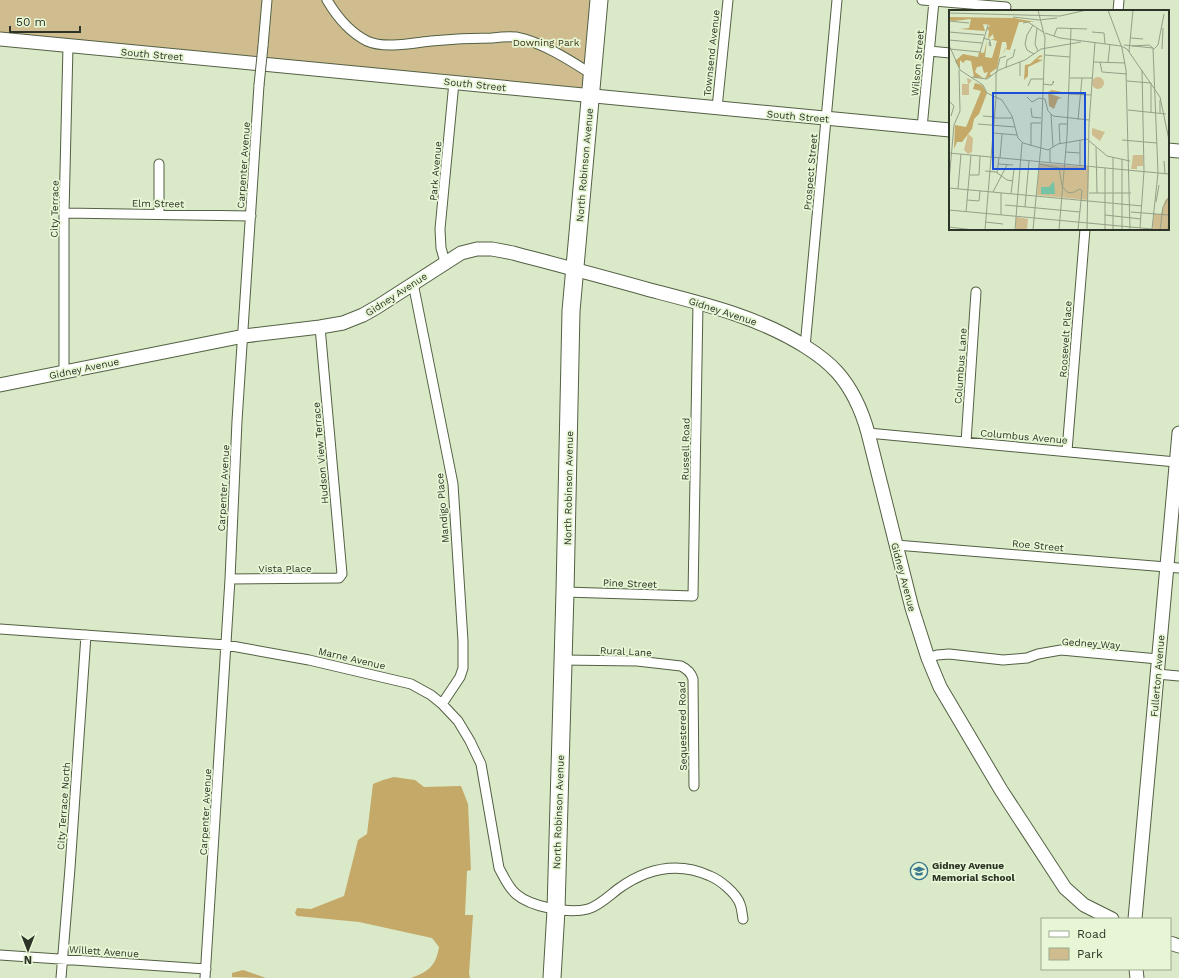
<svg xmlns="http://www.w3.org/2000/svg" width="1179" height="978" viewBox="0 0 1179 978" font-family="'Work Sans',sans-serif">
	<rect width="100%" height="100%" fill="#dae9c8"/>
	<path fill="#cfbd90" d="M0,0H593L585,84L582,88L0,33Z"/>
	<path fill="#c4a968" d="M394,777L415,780L424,787L461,786L468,804L471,870L467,871L465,915H473L469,974L470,978H411C428,972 436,966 439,947L432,938L359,922L297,916L295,913L297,908L311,909L344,896L358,840L367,834L373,784L383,780Z
		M243,970L266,978L232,977V973Z"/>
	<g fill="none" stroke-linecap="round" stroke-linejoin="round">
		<defs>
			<path id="street" d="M327,0C337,17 349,32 367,41C384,49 413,43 431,41C451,39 471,38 492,38C500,37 508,36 516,37C542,42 571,61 593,75
				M922,0L1006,7
				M1118,11L1119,0
				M263,46L267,0
				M929,51L950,53
				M717,108L728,0
				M922,128L934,1
				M159,164V214
				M64,213L251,216
				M445,262L441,248L440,229L454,82
				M413,283L453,484L463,641V668L460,677L442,704
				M805,347L837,0
				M64,373V213L68,46
				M868,433L1176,462
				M966,442L976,292
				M1067,451L1085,229
				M896,545L1179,568
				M230,579L339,578L342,574L320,327
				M565,592L693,596L698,303
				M0,629L226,645L309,660L411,684L431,695L442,704L458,721L470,741L481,764L499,868C504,877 508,887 516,894C531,907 568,914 588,909C599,906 610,895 618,889C647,868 677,861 710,876C720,880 736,893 740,904C742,909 742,914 743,919
				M928,658L937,655L949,654L1003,660L1027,658L1038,654L1061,650L1158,659
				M563,660L637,661L681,666C687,669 691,672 693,679L694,786
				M1157,674L1179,676
				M0,955L206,969
				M61,978L70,868L86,635
				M205,978L230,579L237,421L259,85"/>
			<path id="secondary" d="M0,39L950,130
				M1168,150L1179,151
				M0,385L244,336L320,327L343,323L363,315L377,307L461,253L477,249H492L513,253C558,265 604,277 650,290C704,304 759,317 806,347C817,354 828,362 837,372C853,390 862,411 868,433L912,608L928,658L940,687L1001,790L1065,888L1084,905L1112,919
				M1135,919L1179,433
				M1170,943L1179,946
				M1136,969L1137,978"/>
			<path id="highway" d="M552,978L556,910L565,592L571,311L599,0"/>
		</defs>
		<use href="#street" stroke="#536043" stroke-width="11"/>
		<use href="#secondary" stroke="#536043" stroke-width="15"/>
		<use href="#highway" stroke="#536043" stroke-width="19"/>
		<use href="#street" stroke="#fff" stroke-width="9"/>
		<use href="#secondary" stroke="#fff" stroke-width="13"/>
		<use href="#highway" stroke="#fff" stroke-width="17"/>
		<defs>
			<path id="street-bridge" d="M259,85L263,46"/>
		</defs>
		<use href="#street-bridge" stroke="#536043" stroke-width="11" stroke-linecap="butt"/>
		<use href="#street-bridge" stroke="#fff" stroke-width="9"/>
	</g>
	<defs>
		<symbol id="school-ring" viewBox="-11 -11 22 22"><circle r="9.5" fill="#e7f7d5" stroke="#3b778e" stroke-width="1.5"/><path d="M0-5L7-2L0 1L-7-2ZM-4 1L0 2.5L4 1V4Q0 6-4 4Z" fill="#3b778e"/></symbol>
	</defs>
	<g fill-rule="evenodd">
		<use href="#school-ring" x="909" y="861" width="20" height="20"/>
	</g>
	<g text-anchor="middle" stroke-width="3.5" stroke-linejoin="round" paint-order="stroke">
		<g font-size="10" fill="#3e3214" stroke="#e7f7d5">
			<text x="546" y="46">Downing Park</text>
		</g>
		<g font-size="10" fill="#2d3326" stroke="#e7f7d5">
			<text transform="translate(711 53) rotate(-84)" y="4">Townsend Avenue</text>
			<text transform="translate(152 54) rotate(5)" y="4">South Street</text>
			<text transform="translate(917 63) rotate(-85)" y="4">Wilson Street</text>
			<text transform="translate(475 84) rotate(6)" y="4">South Street</text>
			<text transform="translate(798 116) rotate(5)" y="4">South Street</text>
			<text transform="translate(243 165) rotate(-86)" y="4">Carpenter Avenue</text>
			<text transform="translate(584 165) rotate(-85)" y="4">North Robinson Avenue</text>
			<text transform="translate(435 171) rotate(-85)" y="4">Park Avenue</text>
			<text transform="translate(810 172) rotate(-85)" y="4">Prospect Street</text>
			<text transform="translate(158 203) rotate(1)" y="4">Elm Street</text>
			<text transform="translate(54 209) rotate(-89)" y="4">City Terrace</text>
			<text transform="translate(396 294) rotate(-33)" y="4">Gidney Avenue</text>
			<text transform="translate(723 311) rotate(18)" y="4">Gidney Avenue</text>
			<text transform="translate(1065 339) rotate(-86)" y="4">Roosevelt Place</text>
			<text transform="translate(960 366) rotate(-86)" y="4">Columbus Lane</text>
			<text transform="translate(84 368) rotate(-12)" y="4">Gidney Avenue</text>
			<text transform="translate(1024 436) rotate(5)" y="4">Columbus Avenue</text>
			<text transform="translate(685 449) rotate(-89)" y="4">Russell Road</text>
			<text transform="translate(320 453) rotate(-95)" y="4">Hudson View Terrace</text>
			<text transform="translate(223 488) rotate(-87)" y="4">Carpenter Avenue</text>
			<text transform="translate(568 488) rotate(-89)" y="4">North Robinson Avenue</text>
			<text transform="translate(442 508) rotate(-95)" y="4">Mandigo Place</text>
			<text transform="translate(1038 545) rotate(5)" y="4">Roe Street</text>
			<text x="285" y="572">Vista Place</text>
			<text transform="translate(904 577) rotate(75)" y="4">Gidney Avenue</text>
			<text transform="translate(630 583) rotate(2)" y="4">Pine Street</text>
			<text transform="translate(1091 643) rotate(4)" y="4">Gedney Way</text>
			<text transform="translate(626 651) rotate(3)" y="4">Rural Lane</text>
			<text transform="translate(352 658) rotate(13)" y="4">Marne Avenue</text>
			<text transform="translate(1157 676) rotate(-85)" y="4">Fullerton Avenue</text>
			<text transform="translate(682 726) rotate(-91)" y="4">Sequestered Road</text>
			<text transform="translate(63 806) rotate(-86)" y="4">City Terrace North</text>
			<text transform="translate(205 812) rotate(-87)" y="4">Carpenter Avenue</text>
			<text transform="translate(558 812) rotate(-88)" y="4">North Robinson Avenue</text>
			<text transform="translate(104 951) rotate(4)" y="4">Willett Avenue</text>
		</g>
		<g font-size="10" font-weight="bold" fill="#2d3326" stroke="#e7f7d5" text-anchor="start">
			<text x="932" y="869">Gidney Avenue<tspan x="932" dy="12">Memorial School</tspan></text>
		</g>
	</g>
	<g transform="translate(949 10)">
		<rect width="220" height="220" fill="#dae9c8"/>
		<path d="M143 73a6 6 0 1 1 12 0a6 6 0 1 1-12 0ZM18,68L23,70L20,74V85H13V74H19ZM143,118L156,122L151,131L143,125ZM19,124L24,128L23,142L19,144L15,140ZM184,145H194V156H188V159H182ZM90,153L140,157L139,190L88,185ZM220,187L219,220H203L205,204H212L216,190ZM67,207L79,209L78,220H67Z" fill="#cfbd90"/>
		<path d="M0,7L65,8L86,12H70L61,40L56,39L53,45L58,37L57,32H53L48,58L41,63L42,66L36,69L39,62L35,63L33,56L28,57L26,62L34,68L25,67L22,51L17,50L14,53L11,50V59L6,51L14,44L29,47L30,42L35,43L38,30L36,47L43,48L48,31L41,29H45L44,24L39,29L40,21L38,19L41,15L34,14L36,21L11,19L20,18L22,9L4,11L0,10ZM91,45L94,46L88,49L94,50L79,57V66L75,70L76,55L81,54ZM26,73L33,75L38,83L30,104L25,109L23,119L13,132H8L5,139L6,115L17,117L32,81L24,79ZM103,80L118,83L102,84L113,88L109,89L105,99L100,96L99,82Z" fill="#c4a968"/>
		<path d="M105,171L106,184H92V177H100Z" fill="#74c3a5"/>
		<path fill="none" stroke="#95a087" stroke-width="1" d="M159,0L173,38L177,60L181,220M0,3L111,6L138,0M64,7L90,10L108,8M0,11L20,13M74,13L79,12L94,22M84,15L78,25L76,34L78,40L85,44M88,18L86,34L89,41M0,22L35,25M143,22L155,23L156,34M96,23L111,28L172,36L178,39L211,87L220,130M105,26L108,18L138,19M34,28L41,30L40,35L42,36L41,32M182,28L194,29M0,30L33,33M0,35L11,60L34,75L38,83L53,90L63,106L69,128L74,133L99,140L109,134L138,129L158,146L181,151M175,35L204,38M1,39L31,42L39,15M213,39L214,18M204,40L209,35L215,4M180,42L184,0M96,45L121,47M71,52V66M145,52L176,53M151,52L153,62L178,64M159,52L161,34M57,58L58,50L64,47L66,39M23,67L38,69L50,60L76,50L92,39L132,32M121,68H144M178,71L202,73M202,73V102M94,74L102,75H103L104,73L105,72L104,71V73M79,76L82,69H94M120,84L142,85M78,87L83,92L90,88L96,89L99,101L104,106L140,110M211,90V103M0,91L5,96L2,106M82,98L83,107L92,108M179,100L217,104M102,104L104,137M34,106L46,107M46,108H64M129,110L133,68M29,114L66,117M44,123L68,125M173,130L208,133M111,134L110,114H118M82,136V113H92M147,137L148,183M117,142L131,143M0,143L220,164M51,148L53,124M215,151L216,164M101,153V139M49,154L64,155M90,154L110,158L113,176L118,182L123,183L131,179L133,181L129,220M131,156V130M156,158V220M36,161L47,162L58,170L64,171M48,163L50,148M21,165H30L31,146M0,171L5,115L11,101L10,60M0,178L193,196M9,179L12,144M44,182L58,155M52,183V205M140,183H182M62,184L65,159M18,190L30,191L31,181M207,192L210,175M56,195L131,202M76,197L80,151M0,200L203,219L209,163L204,38L200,35L183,36M17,202L22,145M182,202L220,205M156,205L192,209M36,212L54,214M0,217L25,220M191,218L195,161L193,60M36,220L47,88V64L51,48L57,46M66,220L73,133M84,220L92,135L96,28L89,0M110,220L118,126L122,19M138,220L140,114L146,32M164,220V147M173,220V149M211,220L214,197L220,187M219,220L220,207"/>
		<path fill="#1d4ed8" fill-opacity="0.15" stroke="#1d4ed8" stroke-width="2" d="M44,83H136V159H44Z"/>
		<rect width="220" height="220" fill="none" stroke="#2d3326" stroke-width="2"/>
	</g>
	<rect x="1041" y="918" width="130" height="52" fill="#e7f7d5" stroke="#9da98f"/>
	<rect x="1049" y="931" width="20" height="6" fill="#ffffff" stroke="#9da98f"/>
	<text x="1077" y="938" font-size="12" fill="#2d3326">Road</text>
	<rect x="1049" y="948" width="20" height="12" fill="#cfbd90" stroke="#9da98f"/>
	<text x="1077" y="958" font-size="12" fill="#2d3326">Park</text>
	<g transform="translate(28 950) rotate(180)" stroke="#e7f7d5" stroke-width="3" paint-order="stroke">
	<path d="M0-3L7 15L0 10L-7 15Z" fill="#2d3326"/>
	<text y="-6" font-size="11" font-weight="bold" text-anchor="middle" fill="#2d3326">N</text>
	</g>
	<path d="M10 26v6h70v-6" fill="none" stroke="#2d3326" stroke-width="2"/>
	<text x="16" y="26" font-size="12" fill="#2d3326" stroke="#e7f7d5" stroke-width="3" paint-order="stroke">50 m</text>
</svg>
